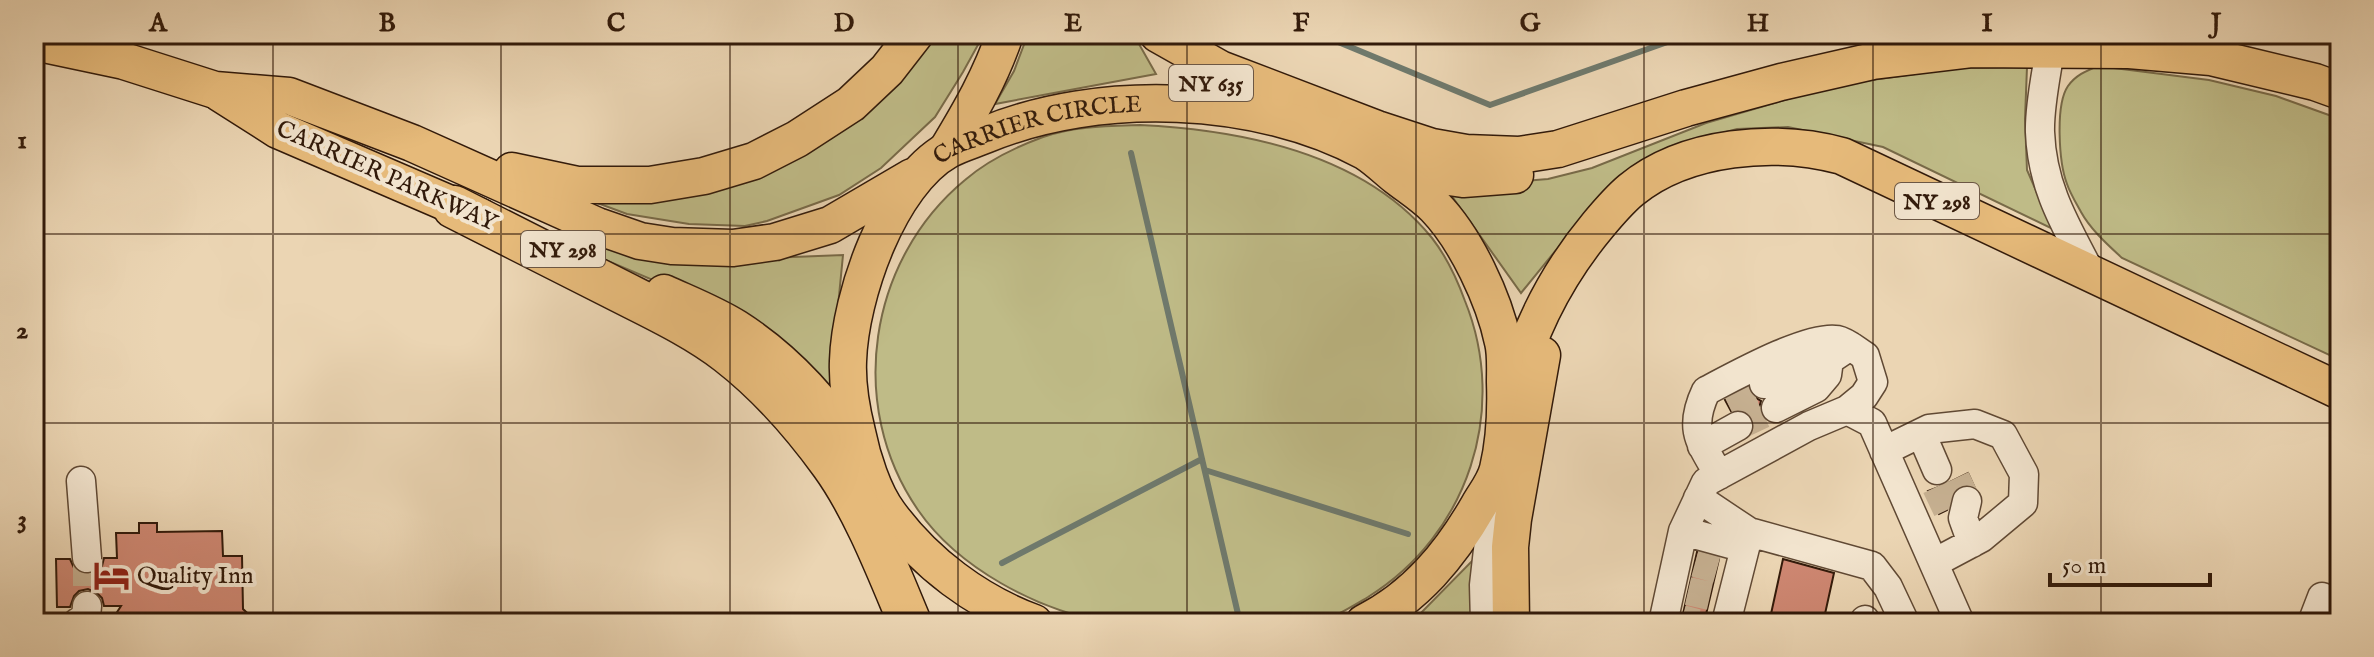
<svg xmlns="http://www.w3.org/2000/svg" width="2374" height="657" viewBox="0 0 2374 657" font-family="'IM FELL English',serif">
	<rect width="100%" height="100%" fill="#ebd5b3"/>
	<filter id="stains"><feTurbulence type="fractalNoise" baseFrequency=".0025" numOctaves="4"/><feColorMatrix values="0 0 0 0 .2 0 0 0 0 .09 0 0 0 0 .02 0 0 0 .5 -.17"/></filter>
	<radialGradient id="worn" r=".72"><stop offset=".6" stop-color="#630" stop-opacity="0"/><stop offset="1" stop-color="#630" stop-opacity=".3"/></radialGradient>
	<path fill="#bfbb87" stroke="#786a48" stroke-width="2" d="M934,34H984L963,72L935,117L881,168L839,195L767,221L745,226L689,224L627,214L592,201L647,199L919,55Z
		M1028,34H1131L1139,44L1156,74L995,104L1014,71Z
		M2098,66L2209,80L2276,96L2340,119V360L2122,258C2107,244 2091,230 2081,212C2076,203 2070,193 2067,184C2059,163 2055,105 2068,86C2076,75 2086,71 2098,66Z
		M2027,67L2025,119L2027,170L2045,211L2059,232L1883,147L1788,127L1737,129L1682,144L1605,190L1521,293L1451,195L1454,187L1548,179L1592,168L1706,123L1836,85L1958,68Z
		M1140,125C1243,130 1363,153 1432,238C1446,256 1457,279 1465,301C1509,410 1468,535 1368,597C1351,607 1331,620 1311,623C1303,624 1293,623 1285,623C1261,623 1237,623 1213,623C1189,623 1165,623 1141,623C1130,623 1117,624 1106,622C1037,610 958,568 918,510C846,406 868,260 965,180C987,161 1016,147 1043,137C1074,126 1108,126 1140,125Z
		M603,240L742,259L843,255L829,398L724,310L596,256Z
		M1472,561L1479,567L1477,623H1411Z"/>
	<g fill="none" stroke-linecap="round" stroke-linejoin="round">
		<path stroke="#6f796c" stroke-width="6" d="M1319,34L1490,105L1690,34
			M1131,153L1238,614
			M1205,470L1408,534
			M1002,563L1202,459"/>
	</g>
	<path fill="#ce8772" stroke="#321a0a" stroke-width="2" d="M1748,388L1753,396L1761,401L1759,408L1763,418L1754,422L1746,411L1739,409L1731,411L1725,400Z
		M1968,473L1974,486L1963,485L1955,489L1947,510L1939,514L1928,491L1944,485Z
		M139,523H157V532L222,531L223,556H242L243,609L258,623H110L121,606H104L102,598L97,593L88,589L79,591L74,596L70,607H57L56,559H70L74,568L80,574L88,575L96,572L102,566L104,558H117L116,533H139Z
		M1697,552L1719,559L1704,623H1681Z
		M1783,559L1834,573L1823,623H1769Z"/>
	<g fill="none" stroke-linecap="round" stroke-linejoin="round">
		<path stroke="#c6b091" stroke-width="28" stroke-dasharray="28 14" stroke-linecap="butt" d="M1727,402L1764,384
			M1738,426L1776,408
			M1956,478L1967,501
			M1936,487L1947,510
			M87,558V606
			M1695,563L1717,569
			M1688,591L1710,596
			M1682,619L1697,623"/>
		<defs>
			<path id="minor" d="M2052,34C2049,64 2039,102 2040,132C2042,188 2066,226 2091,274
				M1764,384L1829,360L1850,346
				M1776,408L1816,388L1827,375L1829,360
				M1921,433L1937,470
				M1702,446L1738,426
				M1884,451L1929,429L1975,424L2003,435L2024,474L2023,503L1981,538L1934,563
				M1719,475C1700,442 1688,429 1706,391C1733,377 1808,335 1837,340C1847,342 1857,351 1865,356L1873,382L1864,396L1847,410
				M81,481L87,558
				M1698,498L1749,532L1872,566L1888,587L1905,623
				M1967,501L1963,518L1972,543
				M1683,531L1745,548
				M77,623L86,617L87,606
				M1485,623L1484,585L1496,480
				M1663,623L1683,531L1706,482L1809,426L1847,410L1872,423L1960,623
				M1726,623L1749,532
				M1864,623L1865,620
				M2312,623L2322,597L2340,604"/>
			<g id="major">
				<path d="M1158,34L1220,69L1377,129L1432,147L1466,153L1519,155L1558,149L1686,108L1781,82L1873,61L1973,49L2129,50L2211,57L2315,82L2340,91"/>
				<path d="M34,42L124,61L215,90L289,96L412,143L597,226L640,241L672,246L733,248L775,242L830,225L912,177"/>
				<path d="M220,93L278,130L480,217"/>
				<path d="M947,150C970,112 991,76 1005,34"/>
				<path d="M1389,160L1428,174L1463,179L1515,175"/>
				<path d="M512,171L578,185H650L704,176L754,161L797,139L851,104L887,70L915,34"/>
				<path d="M664,293C688,304 714,314 736,328C786,360 824,402 856,451"/>
				<path d="M1514,387C1530,326 1558,273 1598,225C1608,213 1619,200 1631,190C1686,145 1776,138 1842,156L2340,391"/>
				<path id="s1" d="M1034,623C977,602 925,563 889,514C873,493 862,457 857,432C851,408 847,385 848,361C850,296 889,183 948,150C959,144 973,140 985,135C1098,88 1258,93 1366,152C1377,159 1387,169 1397,177C1410,187 1424,196 1435,207C1466,239 1494,299 1503,342C1506,354 1505,369 1505,382C1506,411 1505,440 1498,469C1495,482 1486,493 1479,505C1451,554 1416,597 1364,623"/>
				<path d="M1511,623L1510,547L1513,519L1542,355"/>
			</g>
			<path id="highway" d="M454,207C506,233 559,260 612,287C651,307 693,326 728,353C768,384 803,424 832,464C864,508 889,573 910,623"/>
		</defs>
		<use href="#minor" stroke="#604934" stroke-width="31"/>
		<use href="#major" stroke="#321a0a" stroke-width="39"/>
		<use href="#highway" stroke="#321a0a" stroke-width="45"/>
		<use href="#minor" stroke="#f2e4ce" stroke-width="28"/>
		<use href="#major" stroke="#e6ba7a" stroke-width="36"/>
		<use href="#highway" stroke="#e6ba7a" stroke-width="42"/>
	</g>
	<path fill="none" stroke="#321a0a" stroke-width="2" stroke-opacity="0.55" d="M273,34V623M501,34V623M730,34V623M958,34V623M1187,34V623M1416,34V623M1644,34V623M1873,34V623M2101,34V623M34,234H2340M34,423H2340"/>
	<defs>
		<symbol id="hotel-bare" viewBox="-9 -9 18 18"><path d="M-6-4.5h1.5V1H6V5H4.5V3h-9V5H-6ZM-4 0a1.8 1.8 0 1 1 3.6 0ZM.5 0V-2.5h3Q6-2.5 6 0Z" fill="#8f2418" stroke="#f2e4ce" stroke-width="2.5" paint-order="stroke"/></symbol>
	</defs>
	<g fill-rule="evenodd">
		<use href="#hotel-bare" x="86" y="550" width="51" height="51"/>
	</g>
	<g text-anchor="middle" stroke-width="8" stroke-linejoin="round" paint-order="stroke">
		<g fill="#f2e4ce" stroke="#6c5745" stroke-width="2">
			<rect x="1169" y="65" width="84" height="36" rx="6"/>
			<rect x="1895" y="183" width="84" height="36" rx="6"/>
			<rect x="521" y="231" width="84" height="36" rx="6"/>
		</g>
		<g font-size="22" font-weight="bold" fill="#321a0a">
			<text x="1211" y="91">NY 635</text>
			<text x="1937" y="209">NY 298</text>
			<text x="563" y="257">NY 298</text>
		</g>
		<g font-size="24" fill="#321a0a" stroke="#f2e4ce">
			<text dy="8" stroke="none"><textPath href="#s1" startOffset="678">CARRIER CIRCLE</textPath></text>
			<text transform="translate(387 175) rotate(24)" y="8">CARRIER PARKWAY</text>
		</g>
		<g font-size="24" fill="#321a0a" stroke="#f2e4ce" text-anchor="start">
			<text x="137" y="583">Quality Inn</text>
		</g>
	</g>
	<rect width="2374" height="657" fill="none" stroke="#ebd5b3" stroke-width="88"/>
	<path d="M2050 573v12h160v-12" fill="none" stroke="#321a0a" stroke-width="4"/>
	<text x="2062" y="573" font-size="24" fill="#321a0a" stroke="#f2e4ce" stroke-width="6" paint-order="stroke">50 m</text>
	<rect x="44" y="44" width="2286" height="569" fill="none" stroke="#321a0a" stroke-width="3"/>
	<g font-size="26" text-anchor="middle" font-weight="bold" fill="#321a0a">
		<text x="158" y="31">A</text>
		<text x="387" y="31">B</text>
		<text x="616" y="31">C</text>
		<text x="844" y="31">D</text>
		<text x="1073" y="31">E</text>
		<text x="1301" y="31">F</text>
		<text x="1530" y="31">G</text>
		<text x="1758" y="31">H</text>
		<text x="1987" y="31">I</text>
		<text x="2216" y="31">J</text>
		<text x="22" y="148">1</text>
		<text x="22" y="338">2</text>
		<text x="22" y="527">3</text>
	</g>
	<rect width="100%" height="100%" filter="url(#stains)"/>
	<rect width="100%" height="100%" fill="url(#worn)"/>
</svg>
